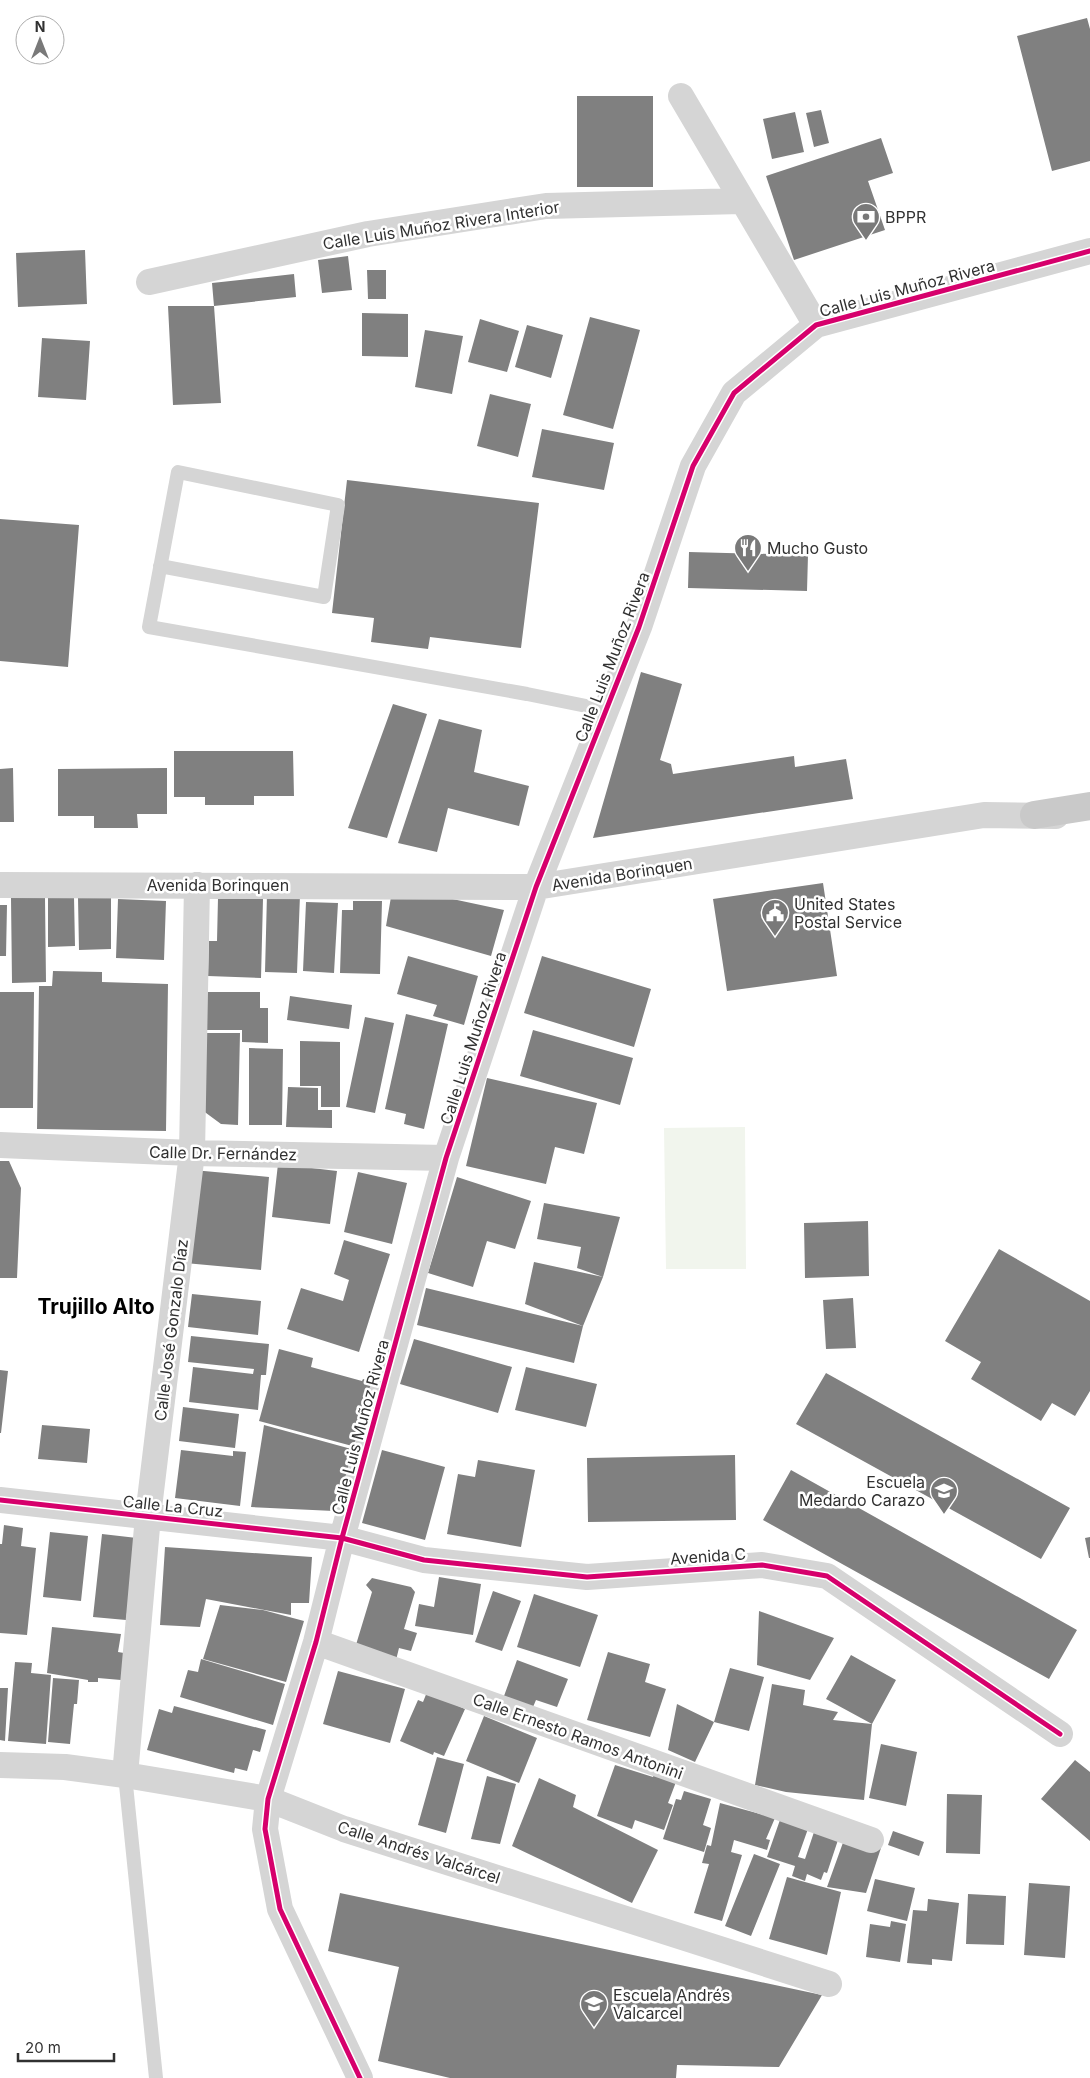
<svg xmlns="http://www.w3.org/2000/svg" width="1090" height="2078" viewBox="0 0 1090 2078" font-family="Inter,sans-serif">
	<rect width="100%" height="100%" fill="#fff"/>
	<path fill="#f1f5ed" d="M745,1127L746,1269H666L664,1128Z"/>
	<path fill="#808080" d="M1087,18L1090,29V161L1052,171L1017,36Z
		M577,96H653V187H577Z
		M821,110L829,143L814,147L806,113Z
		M795,112L804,152L772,159L763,119Z
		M881,138L893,173L868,181L885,230L794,260L766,176Z
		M85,250L87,304L18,307L16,253Z
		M348,256L352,290L322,293L318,260Z
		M367,270H386V299H368Z
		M294,274L296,297L214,306L221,403L173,405L168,306H214L212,283Z
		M362,313L408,314V357L362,356Z
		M590,317L640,330L613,429L563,415Z
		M480,319L519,331L507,372L468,362Z
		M527,325L563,335L551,378L515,367Z
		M425,330L463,336L452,394L415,387Z
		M42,338L90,341L86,400L38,397Z
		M490,394L531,404L518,457L477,446Z
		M542,429L614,443L604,490L532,477Z
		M347,480L539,503L521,648L430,637L428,649L371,642L374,618L332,613Z
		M0,519L79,525L68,667L0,661Z
		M689,552L808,555L807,591L688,588Z
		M641,672L682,684L660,760L671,764L673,774L794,756L795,767L846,759L853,799L593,838Z
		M393,704L427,714L387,838L348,828Z
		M439,719L482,730L474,772L529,786L519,826L448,808L437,852L398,843Z
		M174,751H293L294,796H254V805H205V797H174Z
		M13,768L14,822H0V769Z
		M167,768V814H137L138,828H94V816H58V769Z
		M823,883L837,976L727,991L713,899Z
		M267,894L300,895L297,973L265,972Z
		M429,894L504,910L491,956L386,926L391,897Z
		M74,897L75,946L48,947V898Z
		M11,898H45L46,982L12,983Z
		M78,898H111V949L79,950Z
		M218,898L263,899L261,978L208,976L209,941H217Z
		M118,899L166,901L164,960L116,958Z
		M353,901H382L380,974L340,973L342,910H353Z
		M306,902L338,903L334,973L303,971Z
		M0,905H7L6,956H0Z
		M408,956L478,976L464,1025L433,1016L437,1005L397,994Z
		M542,956L651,989L634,1047L524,1013Z
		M53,971L102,972V982L168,984L166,1131L37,1129L39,986H52Z
		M0,992H34L33,1108H0Z
		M204,992H260V1008H268V1043L242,1042V1030H204Z
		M290,996L352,1005L349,1029L287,1020Z
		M406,1014L448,1024L424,1129L404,1124L406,1114L385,1109Z
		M365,1017L394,1023L375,1113L346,1107Z
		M533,1030L633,1058L620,1105L520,1076Z
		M201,1033H240L238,1125L221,1124L202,1110Z
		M300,1041L340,1042V1107H321V1086H300Z
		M249,1048L283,1049L282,1125H249Z
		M487,1078L597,1103L584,1154L555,1147L546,1184L466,1166Z
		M288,1087L318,1088V1110H332V1128L286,1127Z
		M0,1161H9L21,1188L17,1278H0Z
		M278,1164L337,1171L330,1224L272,1217Z
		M193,1170L269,1177L261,1270L185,1263Z
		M358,1172L407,1183L392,1244L344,1232Z
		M457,1177L531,1201L515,1249L487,1241L473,1287L428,1273Z
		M544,1203L620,1217L603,1277L577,1268L581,1247L537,1239Z
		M868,1221L869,1276L805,1278L804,1223Z
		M344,1240L390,1254L359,1352L287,1329L301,1288L343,1301L349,1280L334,1274Z
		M999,1249L1090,1301V1391L1075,1416L1052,1403L1041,1421L971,1379L981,1362L945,1341Z
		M534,1262L603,1277L583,1326L525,1304Z
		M426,1288L583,1326L574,1363L417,1325Z
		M192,1294L261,1301L258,1335L188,1327Z
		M853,1298L856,1348L826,1349L823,1300Z
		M191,1336L269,1344L266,1375H261L258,1410L189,1402L193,1367L253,1374L254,1369L188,1362Z
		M414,1339L512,1367L498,1413L400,1384Z
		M279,1349L313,1358L311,1367L362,1381L363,1379L374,1382L356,1447L259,1421Z
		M526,1367L597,1384L586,1427L515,1410Z
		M0,1370L8,1371L1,1433H0Z
		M826,1373L1070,1508L1041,1559L796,1424Z
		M183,1407L239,1414L235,1448L179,1441Z
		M42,1425L90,1429L87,1463L38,1459Z
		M264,1425L355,1450L334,1511L251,1507Z
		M181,1450L233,1456V1451L246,1452L240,1506L175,1498Z
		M382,1450L445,1467L425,1540L362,1523Z
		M735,1455L736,1520L588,1522L587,1458Z
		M478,1460L535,1470L521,1547L447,1534L458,1474L475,1477Z
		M791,1470L1077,1630L1049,1679L763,1520Z
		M4,1525L23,1528L21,1546L36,1548L27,1635L0,1633V1544H2Z
		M50,1532L88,1536L81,1601L43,1597Z
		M102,1534L137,1538L126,1620L93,1617Z
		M1090,1537V1558H1089L1085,1538Z
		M165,1547L312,1557L309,1603H291V1615L206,1599L200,1627L160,1625Z
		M439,1577L481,1584L473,1635L415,1626L419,1604L434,1607Z
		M372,1578L411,1587L415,1592L404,1629L417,1633L411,1651L399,1648L396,1660L355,1648L372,1592L366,1585Z
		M493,1591L521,1601L502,1651L475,1642Z
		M534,1594L598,1615L580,1667L517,1647Z
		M220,1605L263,1610L304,1621L286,1682L203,1659Z
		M759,1611L834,1638L810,1680L757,1665Z
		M52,1627L121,1634L118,1652L124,1653L121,1680L98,1678V1682H88V1680L47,1673Z
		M608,1652L650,1664L645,1682L666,1689L650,1737L587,1720Z
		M851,1655L896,1680L872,1724L826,1699Z
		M201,1659L285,1684L273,1725L180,1697L188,1670L198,1672Z
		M517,1660L568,1679L557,1707L536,1700L533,1707L504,1696Z
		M15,1662L32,1663L31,1673L51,1675L46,1744L8,1741Z
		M730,1668L764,1677L749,1731L714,1722Z
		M338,1671L405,1689L390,1743L323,1724Z
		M53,1678L79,1680L77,1704H74L70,1744L48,1742Z
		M772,1684L805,1690L803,1705L838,1712L833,1720L872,1724L864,1800L786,1792L755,1785Z
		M0,1688H8L5,1741L0,1740Z
		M427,1692L465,1709L444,1756L434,1752L433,1755L400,1741L418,1700L423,1702Z
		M677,1704L714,1722L695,1762L668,1750Z
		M174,1706L266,1730L260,1752L253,1750L247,1771L235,1768L234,1773L147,1750L159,1709L172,1713Z
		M484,1716L537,1738L519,1783L466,1761Z
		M881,1744L917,1752L906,1806L869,1798Z
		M437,1757L464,1764L446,1833L418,1825Z
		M1075,1760L1090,1772V1841L1041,1799Z
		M615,1765L653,1777L654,1774L676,1782L668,1803L673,1805L664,1830L635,1820L632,1829L597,1816Z
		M487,1776L516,1784L500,1844L471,1839Z
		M539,1778L576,1795L573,1807L658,1850L632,1903L512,1846Z
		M684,1791L711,1799L703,1825L711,1828L704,1852L663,1839L676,1799L681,1800Z
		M947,1794L982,1795L980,1854L946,1853Z
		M720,1803L775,1818L766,1839L770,1840L767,1850L734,1840L731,1852L742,1855L722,1921L694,1913L709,1864L702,1863L707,1845L711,1846Z
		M781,1817L809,1826L798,1857L805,1859L815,1829L839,1837L827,1873L824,1872L821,1880L807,1874L805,1881L792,1876L795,1866L767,1857Z
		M893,1831L924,1842L919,1856L888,1845Z
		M845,1837L881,1848L866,1893L827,1887Z
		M754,1854L780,1864L751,1936L725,1926Z
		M787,1877L841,1892L827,1955L769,1939Z
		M875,1879L915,1888L907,1921L867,1911Z
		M1029,1883L1070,1886L1065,1958L1024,1955Z
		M340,1893L822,1995L779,2067L677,2065L676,2078H450L378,2061L399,1967L328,1951Z
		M968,1894L1006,1896L1004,1945L966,1944Z
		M928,1899L959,1903L952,1961L932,1959V1965L907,1963L913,1910L927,1911Z
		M891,1921L906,1924L900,1962L866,1957L870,1924L890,1927Z"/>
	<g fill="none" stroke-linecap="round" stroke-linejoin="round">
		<path stroke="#d5d5d5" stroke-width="14" d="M160,566L324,597L338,505L178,472L149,627L527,694L606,710
			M125,1775L156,2078"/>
		<path stroke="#d5d5d5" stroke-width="26" d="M681,96L816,325
			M149,282L368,234L546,206L741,201
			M0,885L536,887L984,815L1056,816
			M0,1145L192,1153L446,1158
			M0,1500L342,1538L424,1560L587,1577L762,1565L827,1576L1060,1734
			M316,1642L871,1840
			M0,1765L65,1767L125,1775L268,1799L344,1829L829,1984
			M125,1775L148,1516L192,1153L197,885
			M360,2078L280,1909L265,1829L268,1799L316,1642L342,1538L446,1158L536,887L639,627L693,466L734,393L816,325L1090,251"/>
		<path stroke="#c9c9c9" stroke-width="28" d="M1034,815L1090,806"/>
		<defs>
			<path id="cycleway" d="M0,1500L342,1538L424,1560L587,1577L762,1565L827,1576L1060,1734
				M360,2078L280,1909L265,1829L268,1799L316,1642L342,1538L446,1158L536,887L639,627L693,466L734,393L816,325L1090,251"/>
		</defs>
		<use href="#cycleway" stroke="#fff" stroke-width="8"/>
		<use href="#cycleway" stroke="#d6006c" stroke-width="5"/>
	</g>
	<defs>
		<symbol id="bank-pin" viewBox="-11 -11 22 30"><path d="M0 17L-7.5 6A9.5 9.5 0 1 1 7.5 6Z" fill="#797979" stroke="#fff"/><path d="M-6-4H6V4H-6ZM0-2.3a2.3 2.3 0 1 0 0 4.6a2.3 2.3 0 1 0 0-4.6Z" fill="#fff"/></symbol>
		<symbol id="restaurant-pin" viewBox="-11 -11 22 30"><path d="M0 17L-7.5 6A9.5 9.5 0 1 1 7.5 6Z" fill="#797979" stroke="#fff"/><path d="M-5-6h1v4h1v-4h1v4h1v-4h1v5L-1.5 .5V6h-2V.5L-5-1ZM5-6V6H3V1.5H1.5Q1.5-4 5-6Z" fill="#fff"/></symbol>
		<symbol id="civic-pin" viewBox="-11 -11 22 30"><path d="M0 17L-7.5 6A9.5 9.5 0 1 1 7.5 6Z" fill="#797979" stroke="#fff"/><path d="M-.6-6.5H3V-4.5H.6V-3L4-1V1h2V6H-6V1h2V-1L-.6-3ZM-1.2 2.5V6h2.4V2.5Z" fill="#fff"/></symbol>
		<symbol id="school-pin" viewBox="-11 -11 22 30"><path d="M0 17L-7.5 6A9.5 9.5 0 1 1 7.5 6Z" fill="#797979" stroke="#fff"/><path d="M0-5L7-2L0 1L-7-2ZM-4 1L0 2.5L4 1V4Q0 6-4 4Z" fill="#fff"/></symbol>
	</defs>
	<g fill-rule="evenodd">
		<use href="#bank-pin" x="850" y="201" width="32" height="43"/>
		<use href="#restaurant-pin" x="732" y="532" width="32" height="43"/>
		<use href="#civic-pin" x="759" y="897" width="32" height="43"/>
		<use href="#school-pin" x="928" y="1475" width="32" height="43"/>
		<use href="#school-pin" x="578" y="1988" width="32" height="43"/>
	</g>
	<g text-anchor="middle" stroke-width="5" stroke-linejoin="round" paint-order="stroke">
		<g font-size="16" fill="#313131" stroke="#fff" text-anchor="start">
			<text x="885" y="223">BPPR</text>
			<text x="767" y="554">Mucho Gusto</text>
			<text x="794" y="910">United States<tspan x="794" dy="18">Postal Service</tspan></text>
			<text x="925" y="1488" text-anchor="end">Escuela<tspan x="925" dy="18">Medardo Carazo</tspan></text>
			<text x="613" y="2001">Escuela Andrés<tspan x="613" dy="18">Valcarcel</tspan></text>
		</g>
		<g font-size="16" fill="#313131" stroke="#fff">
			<text transform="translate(441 225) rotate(-9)" y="6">Calle Luis Muñoz Rivera Interior</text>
			<text transform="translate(907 288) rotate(-15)" y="6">Calle Luis Muñoz Rivera</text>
			<text transform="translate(612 657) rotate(-69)" y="6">Calle Luis Muñoz Rivera</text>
			<text transform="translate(622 874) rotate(-9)" y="6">Avenida Borinquen</text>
			<text x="218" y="891">Avenida Borinquen</text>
			<text transform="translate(473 1038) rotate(-72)" y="6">Calle Luis Muñoz Rivera</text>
			<text transform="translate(223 1153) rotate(1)" y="6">Calle Dr. Fernández</text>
			<text transform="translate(171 1330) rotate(-83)" y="6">Calle José Gonzalo Díaz</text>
			<text transform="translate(360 1427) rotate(-75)" y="6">Calle Luis Muñoz Rivera</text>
			<text transform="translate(173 1506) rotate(6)" y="6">Calle La Cruz</text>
			<text transform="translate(708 1556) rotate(-4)" y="6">Avenida C</text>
			<text transform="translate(578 1736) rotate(20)" y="6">Calle Ernesto Ramos Antonini</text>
			<text transform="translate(419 1852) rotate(18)" y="6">Calle Andrés Valcárcel</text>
		</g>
		<g font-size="21" font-weight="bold" fill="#000" stroke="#fff">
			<text x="96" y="1314">Trujillo Alto</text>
		</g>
	</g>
	<g transform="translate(40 40)"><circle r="24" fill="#ffffff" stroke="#adadad"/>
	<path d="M0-4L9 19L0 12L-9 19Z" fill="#797979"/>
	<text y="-8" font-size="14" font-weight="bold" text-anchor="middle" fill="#313131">N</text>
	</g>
	<path d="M18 2053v8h96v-8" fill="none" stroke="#313131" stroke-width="2.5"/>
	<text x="25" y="2053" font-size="15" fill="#313131" stroke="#ffffff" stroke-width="4" paint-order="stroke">20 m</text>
</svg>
